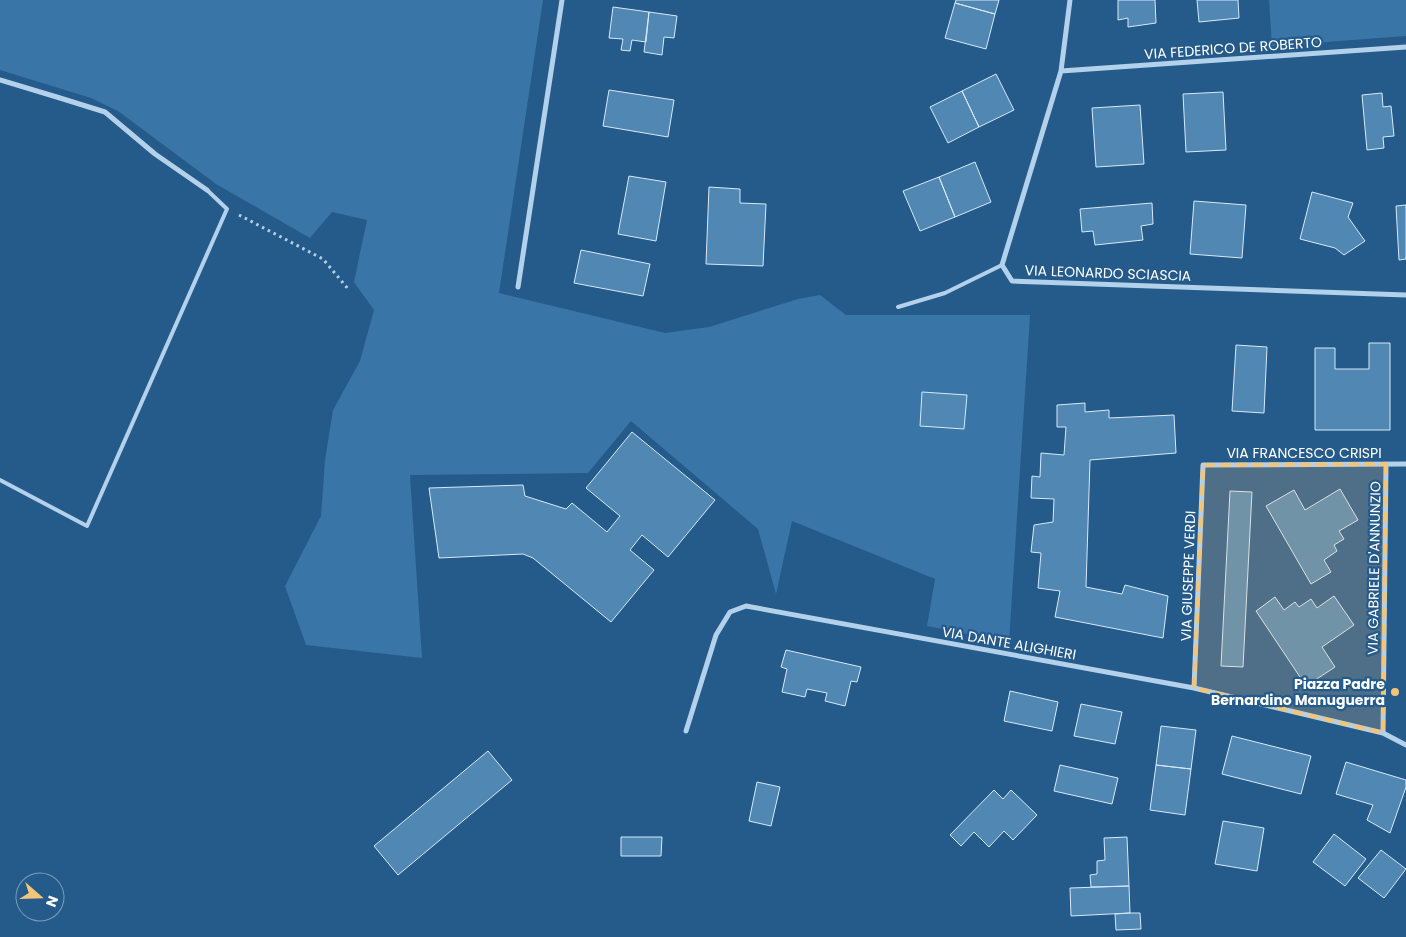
<svg xmlns="http://www.w3.org/2000/svg" width="1406" height="937" viewBox="0 0 1406 937" font-family="Poppins,sans-serif">
	<rect width="100%" height="100%" fill="#255b8b"/>
	<path fill="#3975a7" d="M0,0H543L499,293L665,333L709,327L798,299L820,295L846,315H1030L1009,642L927,626L935,579L792,521L776,594L758,529L631,421L588,473L410,475L422,658L306,645L285,586L321,516L325,460L333,410L360,361L374,310L354,282L367,220L332,212L310,238L216,184L118,111L91,98L0,70Z
		M1269,0H1406V36L1272,46Z"/>
	<path fill="#5187b3" stroke="#d7e9f8" d="M956,0H999L995,14L955,3Z
		M1118,0H1155L1156,23L1128,27V18L1118,20Z
		M1197,0H1238L1239,18L1199,22Z
		M955,3L995,14L986,49L945,38Z
		M613,7L649,12L646,42L632,40L630,51L621,50L623,39L609,38Z
		M649,12L677,16L674,38L664,37L662,55L644,52Z
		M996,74L1014,110L979,127L962,91Z
		M609,90L674,100L668,137L603,126Z
		M962,91L979,127L948,143L930,107Z
		M1223,92L1226,150L1186,152L1183,94Z
		M1382,93L1383,107L1391,106L1394,136L1383,137L1384,148L1367,150L1362,95Z
		M1140,105L1144,164L1096,167L1092,108Z
		M975,162L991,202L955,217L939,177Z
		M629,176L666,182L656,241L618,234Z
		M939,177L955,217L920,231L903,191Z
		M709,187L740,189V203L766,204L763,266L706,264Z
		M1312,192L1353,203L1348,217L1365,241L1344,255L1335,248L1300,239Z
		M1194,201L1246,205L1242,258L1190,254Z
		M1152,203L1153,224L1141,226L1143,240L1095,245L1093,231L1082,232L1080,209Z
		M1406,205V259L1399,260L1396,206Z
		M581,250L650,264L643,296L574,283Z
		M1369,343H1390V430H1315V348H1335V369H1369Z
		M1236,345L1267,347L1264,413L1232,411Z
		M922,392L967,395L964,429L920,426Z
		M1085,403V412L1109,410V418L1174,415L1176,453L1090,460L1086,587L1122,594L1125,585L1168,596L1163,638L1055,617L1060,591L1038,588L1041,553L1031,552L1034,525L1053,522L1054,499L1031,498L1032,476L1040,477L1041,453L1064,455L1066,427H1057V405Z
		M632,432L715,500L668,557L642,535L630,550L654,570L611,622L533,558L523,554L439,558L429,488L523,485L525,496L566,509L572,503L607,532L620,516L586,488Z
		M1340,489L1358,520L1339,531L1344,539L1334,545L1337,551L1324,560L1331,572L1311,584L1266,506L1294,490L1305,510Z
		M1230,491L1252,492L1243,667L1221,666Z
		M1334,596L1354,625L1322,647L1335,667L1306,686L1256,611L1275,597L1284,610L1295,602L1299,607L1311,599L1317,608Z
		M786,650L861,667L857,682L851,681L845,706L825,701L827,693L807,689L805,697L782,692L787,669L781,667Z
		M1010,691L1058,702L1052,731L1004,721Z
		M1081,704L1122,712L1115,744L1074,736Z
		M1161,726L1196,730L1191,769L1156,765Z
		M1232,736L1311,756L1301,794L1222,774Z
		M488,751L512,780L398,875L374,846Z
		M1346,762L1406,780V787L1390,833L1367,820L1373,805L1336,794Z
		M1060,765L1118,778L1112,804L1054,791Z
		M1156,765L1191,769L1185,815L1150,810Z
		M757,782L780,787L771,826L749,821Z
		M994,790L1003,799L1011,790L1037,815L1013,840L1004,831L989,847L974,832L961,846L950,835Z
		M1223,821L1264,828L1257,871L1215,864Z
		M1334,834L1366,859L1345,886L1313,862Z
		M621,837H662L661,856H621Z
		M1127,837L1129,886L1091,887L1090,875L1097,874V861L1105,860L1104,838Z
		M1381,850L1406,869L1384,898L1358,878Z
		M1129,886L1130,913L1071,916L1070,888Z
		M1130,913H1140L1141,929L1116,930L1115,914Z"/>
	<g fill="none" stroke-linecap="round" stroke-linejoin="round">
		<path stroke="#b3d1ea" stroke-width="3" stroke-dasharray="2.5 4" stroke-linecap="butt" d="M239,215L323,259L349,290"/>
		<path stroke="#b3d1ea" stroke-width="4" d="M898,307L945,293L1002,265
			M0,480L87,526L227,209L207,190"/>
		<path stroke="#b3d1ea" stroke-width="5" d="M1070,0L1061,71L1002,265L1012,281L1406,295
			M1061,71L1406,47
			M0,80L60,98L105,112L155,154L207,190
			M518,287L562,0
			M1194,688L1203,465L1406,464
			M686,731L716,635L730,612L746,606L1194,688L1383,733L1406,745
			M1383,733L1386,464"/>
	</g>
	<path fill="#f4c477" fill-opacity="0.2" stroke="#f4c477" stroke-width="4" stroke-dasharray="10 6" stroke-linejoin="round" d="M1386,464L1383,733L1194,688L1203,465Z"/>
	<circle fill="#f4c477" stroke="#255b8b" stroke-width="2" cx="1395" cy="692" r="5"/>
	<g text-anchor="middle" stroke-width="4.5" stroke-linejoin="round" paint-order="stroke">
		<g font-size="14" fill="#fff" stroke="#255b8b">
			<text transform="translate(1233 48) rotate(-4)" y="5">VIA FEDERICO DE ROBERTO</text>
			<text transform="translate(1108 273) rotate(2)" y="5">VIA LEONARDO SCIASCIA</text>
			<text x="1304" y="458">VIA FRANCESCO CRISPI</text>
			<text transform="translate(1374 568) rotate(-89)" y="5">VIA GABRIELE D'ANNUNZIO</text>
			<text transform="translate(1188 576) rotate(-88)" y="5">VIA GIUSEPPE VERDI</text>
			<text transform="translate(1009 643) rotate(10)" y="5">VIA DANTE ALIGHIERI</text>
		</g>
		<g font-size="14" font-weight="bold" fill="#fff" stroke="#255b8b" text-anchor="end">
			<text x="1385" y="689">Piazza Padre<tspan x="1385" dy="16">Bernardino Manuguerra</tspan></text>
		</g>
	</g>
	<g transform="translate(40 897) rotate(110)"><circle r="24" fill="#255b8b" stroke="#7c9db9"/>
	<path d="M0-4L9 19L0 12L-9 19Z" fill="#f4c477"/>
	<text y="-8" font-size="14" font-weight="bold" text-anchor="middle" fill="#ffffff">N</text>
	</g>
</svg>
